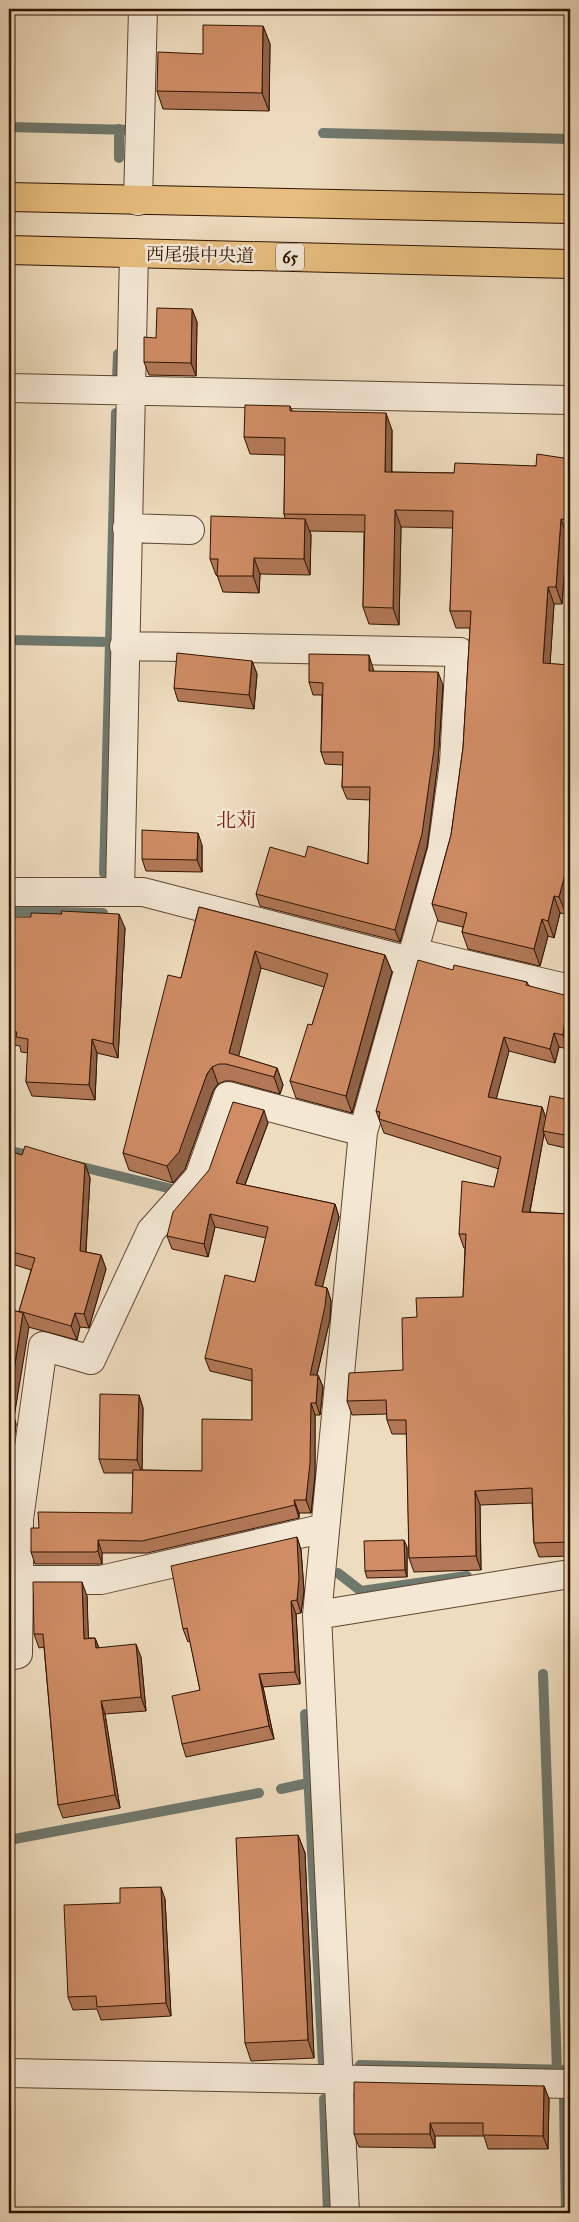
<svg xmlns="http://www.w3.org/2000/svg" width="579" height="2222" viewBox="0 0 579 2222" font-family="'IM FELL Great Primer','Noto Serif JP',serif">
	<rect width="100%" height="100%" fill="#eedcbe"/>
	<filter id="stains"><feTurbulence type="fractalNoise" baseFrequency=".004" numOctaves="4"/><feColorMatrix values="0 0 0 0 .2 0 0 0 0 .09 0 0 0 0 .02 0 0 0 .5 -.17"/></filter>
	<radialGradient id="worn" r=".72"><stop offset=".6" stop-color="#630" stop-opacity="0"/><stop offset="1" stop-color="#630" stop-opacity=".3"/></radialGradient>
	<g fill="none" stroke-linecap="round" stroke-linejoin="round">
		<path stroke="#6f786d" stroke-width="10" d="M9,127L133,130
			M323,133L570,139
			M119,158V129
			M117,381L118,354
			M9,640L109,642
			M104,873L116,413
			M9,911L103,913
			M9,1151L35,1156
			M74,1165L172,1189
			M338,1573L361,1591L467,1576
			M543,1674L557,2070
			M305,1714L323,2065
			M281,1789L308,1783
			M9,1840L259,1793
			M360,2065L570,2070
			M564,2097L566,2213
			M324,2099L328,2213"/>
		<defs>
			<path id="minor" d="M138,201L143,9
				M9,388L570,400
				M127,528L190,530
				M124,646L460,652L454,763L442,850L363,1132L317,1615L345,2213
				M9,892H143L410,961
				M120,892L134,253
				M413,952L570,989
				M19,1580V1519L43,1346L91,1360L151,1231L199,1177L228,1096L363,1132
				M317,1615L570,1574
				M9,1656L18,1654L19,1580H101L325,1528
				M9,2073L570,2084"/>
			<path id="major" d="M9,197L570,209
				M9,250L570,264"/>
		</defs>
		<use href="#minor" stroke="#5f4530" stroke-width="30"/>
		<use href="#major" stroke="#2f1301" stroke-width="30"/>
		<use href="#minor" stroke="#f4e8d5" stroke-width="28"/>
		<use href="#major" stroke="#e7be7f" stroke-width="28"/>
	</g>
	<path fill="#b27857" stroke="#2f1301" d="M263,26L270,44L269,111L163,109L157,91Z
		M192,309L197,322L196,376L149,375L144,362Z
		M290,406L292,411L392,430V472L454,473L536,466L570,459V537L567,536L562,604H554L550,664L570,665V897L566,914L560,913L554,938L548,936L540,966L468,949L462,932L463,927L438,921L432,904L451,835L463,748L470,628H456L450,611L453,528L401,527L399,625L369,624L363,607L364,532L310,531L311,535L310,575L260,574L259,593L223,592L217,575H216L210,559L285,518L284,514L285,455L250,454L244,437Z
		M252,661L257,674L254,709L178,701L174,688Z
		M373,668V671L443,685L438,762L427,847L400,942L260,906L256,894L305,857L368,864L370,800L347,799L342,787L343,765L325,764L321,752L322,695H313L309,682Z
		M202,845V872L146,871L142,859Z
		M199,907L385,955L392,972L352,1113L296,1098L290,1081L312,1025L324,987L261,968L238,1056L277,1068L283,1085L280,1094L232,1081H225L218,1084L213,1091L185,1169L173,1183L129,1170L123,1153L181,978Z
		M9,917L125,928L118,1058L97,1053L95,1100L32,1096L26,1082L28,1053L21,1052L20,1046L9,1044Z
		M453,970L527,982L529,986L570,1004V1033L568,1049L559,1047L555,1063L509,1051L496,1099L542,1107L546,1119L570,1100V1149L548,1144L544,1134L530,1212L570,1214V1556L539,1557L534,1543L532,1503L480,1505L481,1570L414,1572L409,1558L407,1434H392L387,1420V1414L352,1415L347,1401L403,1370L417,1317L463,1297L465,1248H464L459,1234L494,1187L499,1169L384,1133L376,1111Z
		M268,1123L245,1185L335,1204L339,1217L322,1287L327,1288L331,1301L330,1319L317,1375H318L323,1387L320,1415H315V1476L311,1513H299V1518L147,1553H102V1564H35L31,1552L39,1528L132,1513L133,1473H104L99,1459L139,1395L143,1408L142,1470L202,1471L252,1420V1381L210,1371L205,1358L255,1282L266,1238L215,1227L208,1257L172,1249L167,1236Z
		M9,1151L22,1155L85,1164L90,1178L86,1252L101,1255L106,1269L89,1328L80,1327L77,1340L28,1327L14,1417L16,1424L10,1470H9V1309L19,1312L31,1270L9,1263Z
		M297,1537L301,1550L304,1591L301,1613L296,1614L300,1684L263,1687L274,1739L186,1757L182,1744L200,1690L190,1641L188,1642L183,1629Z
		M407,1547V1577L367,1578L365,1571Z
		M87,1596L88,1638H95L99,1648L141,1657L146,1711L105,1714L120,1808L63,1818L58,1805L44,1647L39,1648L34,1634Z
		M298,1835L305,1853L314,2058L251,2061L245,2043Z
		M165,1899L171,2016L101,2020L97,2009L73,2010L68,1997L120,1903Z
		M544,2086L549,2099L548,2149H488L484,2136H435V2148L359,2147L354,2134Z"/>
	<path fill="#916247" stroke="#2f1301" d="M263,26L270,44L269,111L262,93Z
		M192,309L197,322L196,376L191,363Z
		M386,413L392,430L391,489L385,472Z
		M395,510L401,527L399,625L393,608Z
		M305,519L311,535L310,575L304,559Z
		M561,519L567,536L562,604L556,587Z
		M254,558L260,574L259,593L253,576Z
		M548,587L554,604L549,680L543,663Z
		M369,655L373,668V683L369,671Z
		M252,661L257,674L254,709L249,695Z
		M438,672L443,685L438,762L427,847L400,942L395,930Z
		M198,833L202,845V872L197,860Z
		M570,856V897L566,914L559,897Z
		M554,896L560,913L554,938L548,921Z
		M119,914L125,928L118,1058L113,1044Z
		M542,919L548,936L540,966L534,949Z
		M255,951L261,968L236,1067L229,1053Z
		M385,955L392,972L352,1113L346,1096Z
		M568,996L570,1004V1033L568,1049L563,1035Z
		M554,1033L559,1047L555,1063L550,1049Z
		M504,1037L509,1051L493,1111L488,1097Z
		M92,1039L97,1053L95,1100L89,1085Z
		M212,1067L218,1084L213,1091L185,1169L173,1183L167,1166L207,1074Z
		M277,1068L283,1085L280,1094L274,1077Z
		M542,1107L547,1121L543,1131L544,1134L527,1226L522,1212Z
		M264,1110L268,1123L241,1195L236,1183Z
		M85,1164L90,1178L85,1265L80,1251Z
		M335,1204L339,1217L320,1298L315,1285Z
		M210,1214L215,1227L208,1257L204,1244Z
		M101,1255L106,1269L89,1328L84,1314Z
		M327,1288L331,1301L330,1319L314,1387L310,1375Z
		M23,1313L29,1327L14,1417L16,1424L10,1470L9,1467V1402Z
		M75,1313L80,1327L77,1340L71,1326Z
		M318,1375L323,1387L320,1415L316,1403Z
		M139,1395L143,1408L142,1473L137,1460Z
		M311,1403L315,1415V1476L311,1513L306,1500Z
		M475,1491L480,1505L481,1570L476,1556Z
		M294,1500L299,1513V1518L295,1505Z
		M297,1537L301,1550L304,1591L301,1613L297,1600Z
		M98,1540L102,1553V1564L98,1551Z
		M404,1540L407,1547V1577L405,1570Z
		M82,1582L87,1596L89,1652L84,1639Z
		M291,1601L296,1614L300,1684L295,1672Z
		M95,1638L100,1651L96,1648Z
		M136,1644L141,1657L146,1711L141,1697Z
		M259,1674L263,1687L274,1739L269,1726Z
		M101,1701L105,1714L120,1808L115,1795Z
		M298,1835L305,1853L314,2058L308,2040Z
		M161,1887L165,1899L171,2016L166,2003Z
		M544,2086L549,2099L548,2149L543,2136Z
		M430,2123L435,2136V2148L430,2134Z"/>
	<path fill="#cf8c65" stroke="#2f1301" d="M203,25L263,26L262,93L157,91L158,52L203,54Z
		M157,308L192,309L191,363L144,362V337L156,338Z
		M245,405L290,406V411L386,413L385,472L454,473L455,463L536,466L537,454L570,459V520L561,519L556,587H548L543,663L570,665V856L559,897L554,896L548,921L542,919L534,949L462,932L467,913L432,904L451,835L463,748L471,611H450L453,511L395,510L393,608L363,607L365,515L284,514L285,438L244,437Z
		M211,516L305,519L304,559L254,558L253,576H217L218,559H210Z
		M177,653L252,661L249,695L174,688Z
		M309,654L369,655V671L438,672L434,749L422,834L395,930L256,894L270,847L305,857L308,846L368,864L370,787H342L343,752H321L323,683L309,682Z
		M142,830L198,833L197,860L142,859Z
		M199,907L385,955L346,1096L290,1081L308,1024L312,1025L328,974L255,951L229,1053L277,1068L274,1077L226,1064H219L212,1067L207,1074L179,1152L167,1166L123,1153L168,975L181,978Z
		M61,911L119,914L113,1044L92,1039L89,1085L26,1082L28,1039L16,1037L17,1032L9,1031V917H31V913L62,914Z
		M418,960L453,970L454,965L527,982L526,985L568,996L563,1035L554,1033L550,1049L504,1037L488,1097L542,1107L522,1212L570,1214V1542L534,1543L532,1488L475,1491L476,1556L409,1558L406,1420H387L386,1400L347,1401L349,1373L403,1370L402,1318L417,1317L416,1298L463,1297L466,1234H459L462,1181L494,1187L501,1157L379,1119L380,1112L376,1111Z
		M550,1096L570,1100V1136L543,1131Z
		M233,1102L264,1110L236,1183L335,1204L315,1285L327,1288L325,1306L310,1375H318L316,1403H311L310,1463L306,1500H294L295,1505L142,1541L98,1540V1551L95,1552H31V1528H39L38,1512L132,1513L133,1470L202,1471V1419L252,1420V1369L205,1358L225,1275L255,1282L268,1227L210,1214L204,1244L167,1236L173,1212L209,1170Z
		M25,1146L85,1164L80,1251L101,1255L84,1314L75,1313L71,1326L19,1311L35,1258L9,1251V1151L22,1155Z
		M9,1309L23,1313L9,1402Z
		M100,1394L139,1395L137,1460L99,1459Z
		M9,1410H11L9,1428Z
		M297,1537L299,1579L297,1600L291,1601L295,1672L259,1674L269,1726L182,1744L172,1696L200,1690L187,1628L183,1629L171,1566Z
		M404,1540L405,1570L365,1571L364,1541Z
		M33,1582H82L84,1639L95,1638L96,1648L136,1644L141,1697L101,1701L115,1795L58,1805L43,1634H34Z
		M298,1835L308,2040L245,2043L236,1838Z
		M161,1887L166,2003L97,2007L96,1996L68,1997L64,1905L120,1903V1888Z
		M354,2082L544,2086L543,2136L483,2135V2123H430V2134H354Z"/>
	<g text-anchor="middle" stroke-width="5" stroke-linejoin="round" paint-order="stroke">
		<rect fill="#f4e8d5" stroke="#6a5341" stroke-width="1" x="276" y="243.5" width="28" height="27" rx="4"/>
		<g font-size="16" font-weight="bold" fill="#2f1301">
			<text x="290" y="263">65</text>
		</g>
		<g font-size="18" fill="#2f1301" stroke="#f4e8d5">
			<text transform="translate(200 255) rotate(1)" y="6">西尾張中央道</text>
		</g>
		<g font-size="20" fill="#7a1f14" stroke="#f4e8d5">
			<text x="236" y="827">北苅</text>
		</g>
	</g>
	<rect width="579" height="2222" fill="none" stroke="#eedcbe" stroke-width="30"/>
	<rect x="10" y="10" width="559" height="2202" fill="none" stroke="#2f1301" stroke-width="2.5"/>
	<rect x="15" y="15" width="549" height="2192" fill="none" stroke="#2f1301"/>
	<rect width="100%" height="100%" filter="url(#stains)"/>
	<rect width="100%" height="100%" fill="url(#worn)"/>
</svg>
